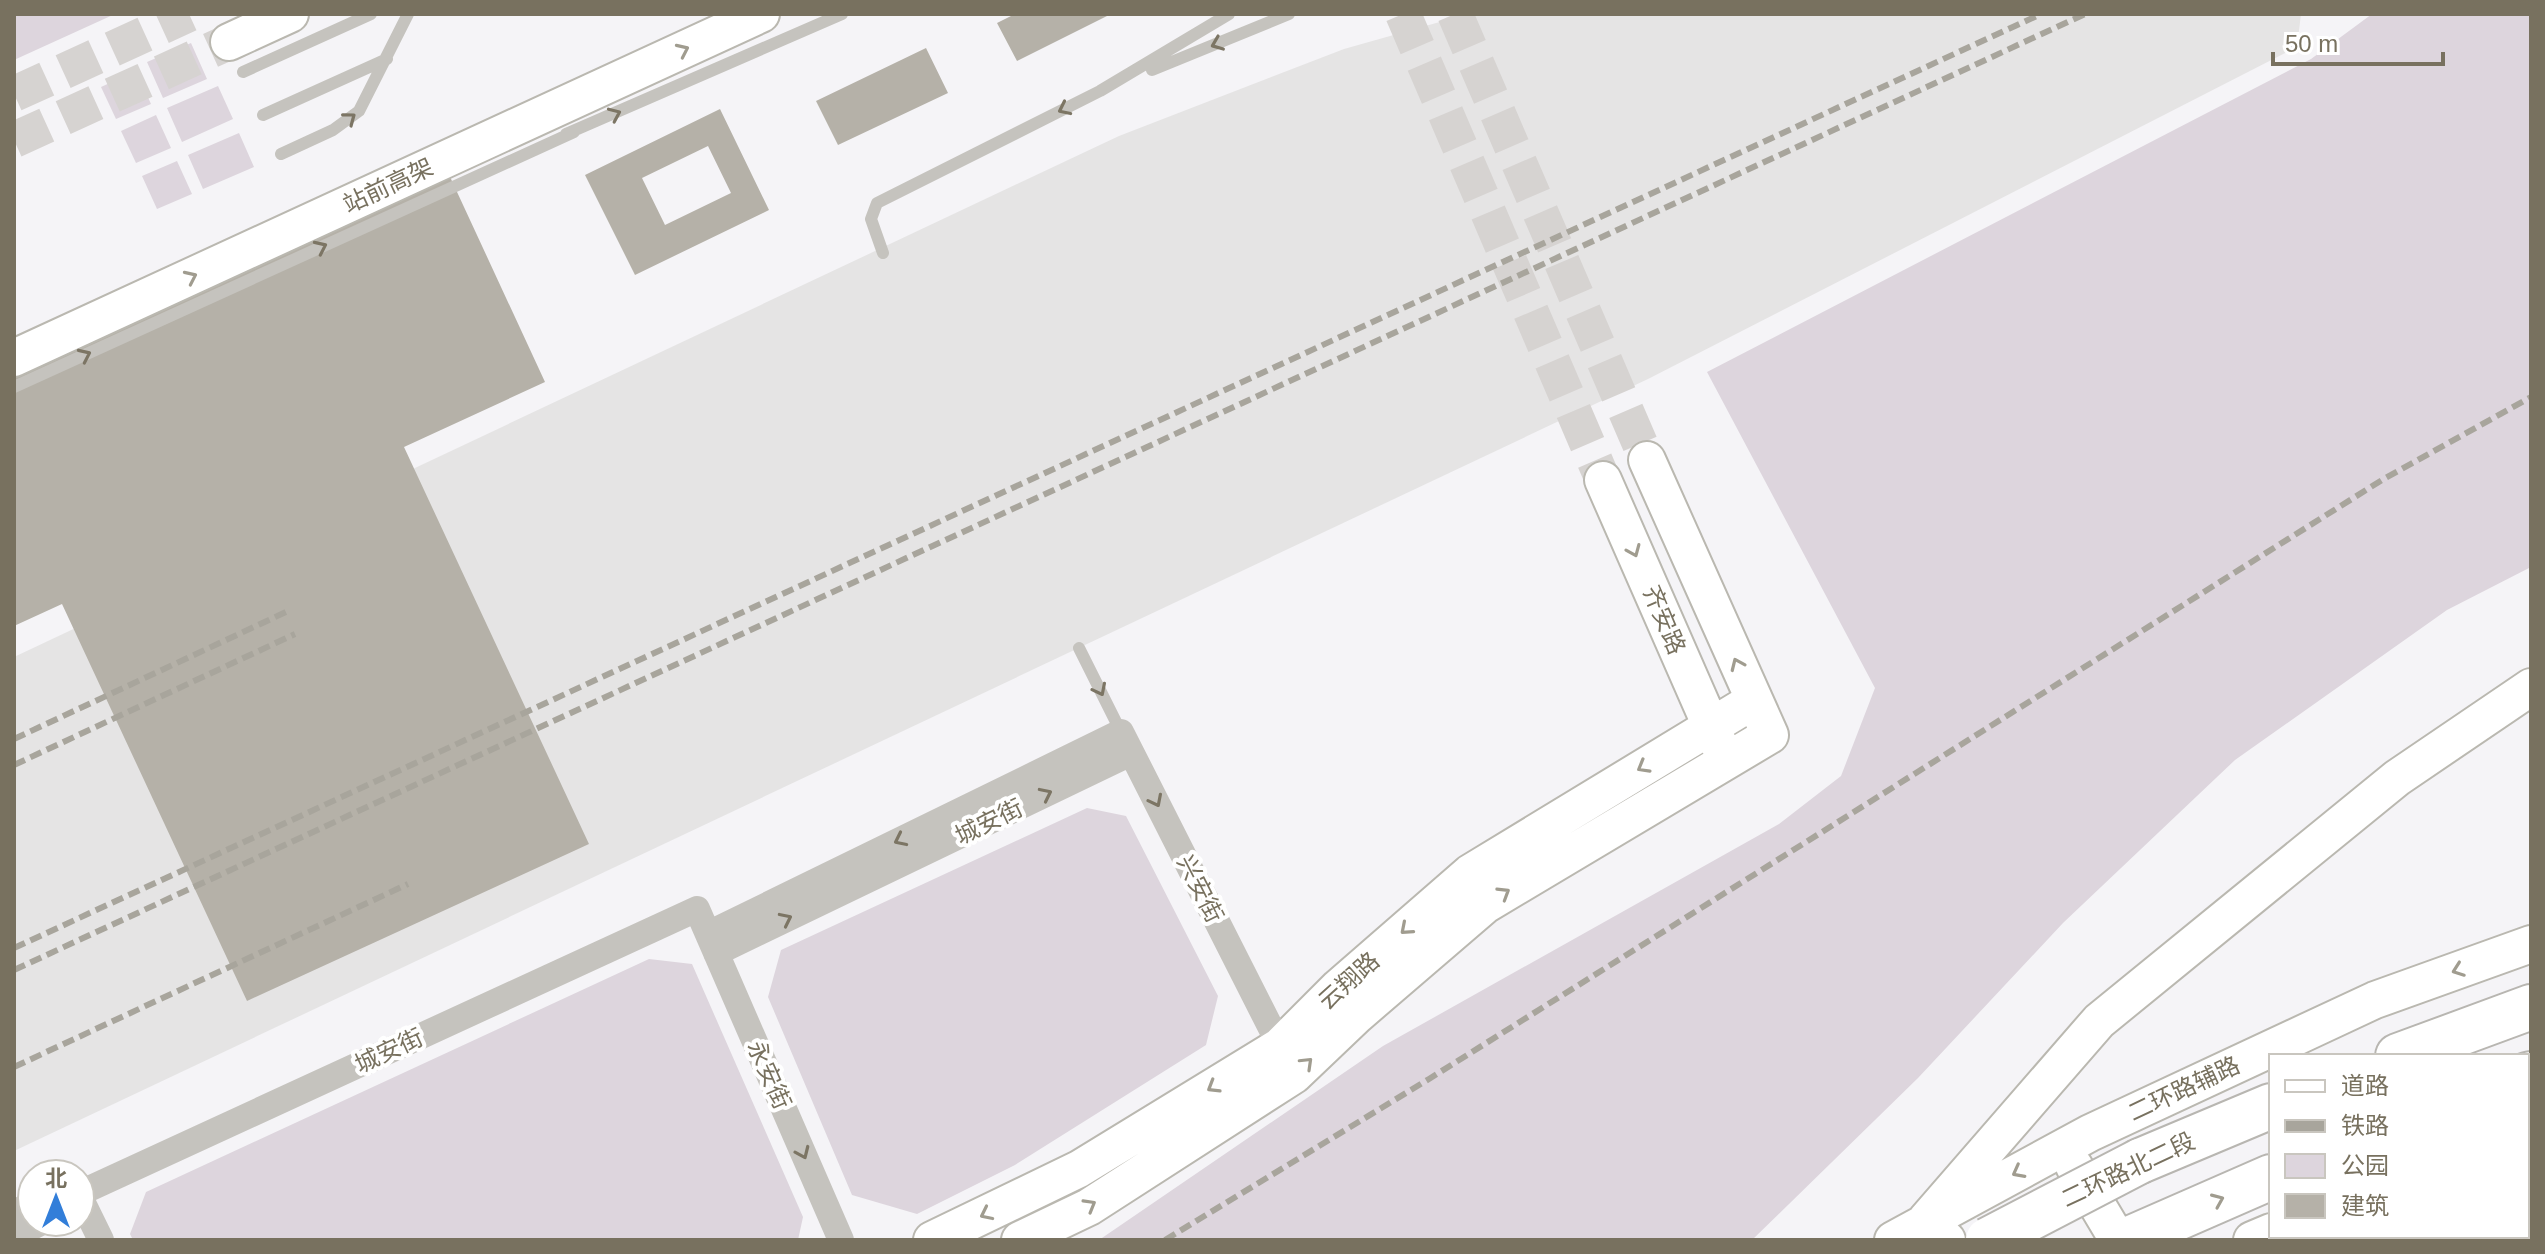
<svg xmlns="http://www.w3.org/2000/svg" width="2545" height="1254" viewBox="0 0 2545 1254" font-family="Helvetica,'Noto Sans SC',sans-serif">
	<rect width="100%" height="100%" fill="#f5f4f7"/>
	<path fill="#e5e4e4" d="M1468,14H2301L2297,47L1648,379L14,1151V657L1119,136L1344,49Z"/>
	<path fill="#ddd5dd" d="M14,14H115L14,60Z
		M2372,14H2531V567L2447,610L2235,760L2063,923L1918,1078L1752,1240H1099L1383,1046L1779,824L1841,776L1875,688L1707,372L2311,59Z
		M191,43L207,79L163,98L147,62Z
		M136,71L151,104L116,119L101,87Z
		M218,86L233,119L182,142L167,108Z
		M156,115L171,148L136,163L121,131Z
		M239,133L254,167L203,189L188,155Z
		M177,161L192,194L157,209L142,176Z
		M1087,808L1126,816L1218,996L1206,1045L1015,1165L917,1214L852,1195L768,997L781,950Z
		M649,959L692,964L803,1217L798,1240H133L130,1234L146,1192Z"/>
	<path fill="#b5b1a8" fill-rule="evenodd" d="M1015,14H1111L1017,61L997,23Z
		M926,48L948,93L838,145L816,101Z
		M720,109L769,210L635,275L585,175ZM708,146L731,193L665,225L642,178Z
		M445,166L545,382L404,447L589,844L247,1001L62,604L14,626V363Z"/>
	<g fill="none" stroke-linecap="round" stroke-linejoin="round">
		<path stroke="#d6d3d1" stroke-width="36" stroke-dasharray="36 18" stroke-linecap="butt" d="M1403,14L1603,480
			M1455,14L1647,460
			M14,94L189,14
			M14,140L229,42"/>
		<defs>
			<path id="secondary" d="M229,42L290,14
				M14,358L761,14
				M1603,480L1721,749
				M2527,1132L2531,1130
				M2074,1166L2118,1240
				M932,1240L1079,1169L1280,1046L1339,987L1470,873L1753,701
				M1020,1240L1089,1207L1294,1075L1357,1015L1485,905L1770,735L1647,460
				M1893,1240L2090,1133L2375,1000L2531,944
				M1947,1240L1926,1220L2099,1021L2397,778L2531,687
				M2252,1240L2271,1232"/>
			<path id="highway" d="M2398,1056L2531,1007
				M2527,1075L2531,1074
				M2140,1161L2271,1106
				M2127,1240L2271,1177"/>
		</defs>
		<use href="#secondary" stroke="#bab8b0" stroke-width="40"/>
		<use href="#highway" stroke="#b8b6b1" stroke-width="48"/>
		<path stroke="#c5c3be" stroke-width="12" d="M1152,70L1289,14
			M243,72L371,14
			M263,115L387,59
			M566,134L842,14
			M281,154L333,130L359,111L408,14
			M883,253L871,219L877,203L1100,91L1229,14
			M14,387L574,132
			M1079,648L1121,732"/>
		<path stroke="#c5c3be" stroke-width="26" d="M708,934L1121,732L1280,1046
			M716,953L1131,753
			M80,1193L697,909L841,1240
			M80,1197L101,1240
			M14,1213L32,1204
			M14,1236L42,1222"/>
		<use href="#secondary" stroke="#fff" stroke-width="36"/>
		<use href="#highway" stroke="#fff" stroke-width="44"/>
		<path stroke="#a8a59c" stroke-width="6" stroke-dasharray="12 6" stroke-linecap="butt" d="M14,739L286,612
			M14,765L295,634
			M14,948L2041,14
			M14,970L2085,14
			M14,1067L408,884
			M1165,1240L1429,1079L2382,480L2531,397"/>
		<defs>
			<path id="highway-bridge" d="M1988,1240L2140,1161"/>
		</defs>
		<use href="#highway-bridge" stroke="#b8b6b1" stroke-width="48" stroke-linecap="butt"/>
		<use href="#highway-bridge" stroke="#fff" stroke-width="44"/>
	</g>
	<defs><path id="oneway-chevron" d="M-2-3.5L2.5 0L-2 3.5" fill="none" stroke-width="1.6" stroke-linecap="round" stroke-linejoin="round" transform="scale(2)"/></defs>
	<g stroke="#7c7564">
		<use href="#oneway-chevron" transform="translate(1217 44) rotate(158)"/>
		<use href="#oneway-chevron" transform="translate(1064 109) rotate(154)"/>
		<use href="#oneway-chevron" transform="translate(615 114) rotate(-24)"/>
		<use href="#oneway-chevron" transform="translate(350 118) rotate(-37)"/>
		<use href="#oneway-chevron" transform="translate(321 247) rotate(-25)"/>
		<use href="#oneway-chevron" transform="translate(85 355) rotate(-25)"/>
		<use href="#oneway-chevron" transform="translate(1100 690) rotate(63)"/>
		<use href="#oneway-chevron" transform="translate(1046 794) rotate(-26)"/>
		<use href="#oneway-chevron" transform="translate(1156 801) rotate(63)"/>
		<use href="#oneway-chevron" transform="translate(900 840) rotate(154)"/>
		<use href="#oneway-chevron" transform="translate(786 919) rotate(-26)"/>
		<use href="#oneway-chevron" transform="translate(803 1153) rotate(66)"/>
	</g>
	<g stroke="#a09c8f">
		<use href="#oneway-chevron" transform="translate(683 50) rotate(-25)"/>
		<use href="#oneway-chevron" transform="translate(191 277) rotate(-25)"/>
		<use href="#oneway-chevron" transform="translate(1634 551) rotate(67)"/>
		<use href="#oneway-chevron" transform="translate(1737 664) rotate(-114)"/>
		<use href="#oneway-chevron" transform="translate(1643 767) rotate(150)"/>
		<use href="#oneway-chevron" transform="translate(1504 893) rotate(-32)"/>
		<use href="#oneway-chevron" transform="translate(1406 929) rotate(139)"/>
		<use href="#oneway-chevron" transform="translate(2458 970) rotate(160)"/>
		<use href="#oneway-chevron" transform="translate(1307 1063) rotate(-44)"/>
		<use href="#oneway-chevron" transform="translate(1213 1087) rotate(149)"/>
		<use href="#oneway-chevron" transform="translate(2018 1172) rotate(152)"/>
		<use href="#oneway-chevron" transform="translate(2218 1200) rotate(-23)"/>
		<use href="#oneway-chevron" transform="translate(1090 1205) rotate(-30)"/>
		<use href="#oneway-chevron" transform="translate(986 1214) rotate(154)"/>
	</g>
	<g text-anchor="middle" stroke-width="8" stroke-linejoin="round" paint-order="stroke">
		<g font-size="24" fill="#78715f" stroke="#fff">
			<text transform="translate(388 186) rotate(-25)" y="8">站前高架</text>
			<text transform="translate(1664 620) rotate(67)" y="8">齐安路</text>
			<text transform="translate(989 822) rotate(-26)" y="8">城安街</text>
			<text transform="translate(1200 889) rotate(63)" y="8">兴安街</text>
			<text transform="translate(1349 981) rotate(-42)" y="8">云翔路</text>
			<text transform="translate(389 1051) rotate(-25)" y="8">城安街</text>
			<text transform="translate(769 1075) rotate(66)" y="8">永安街</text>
			<text transform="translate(2184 1089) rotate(-25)" y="8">二环路辅路</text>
			<text transform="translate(2128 1170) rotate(-25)" y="8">二环路北二段</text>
		</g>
	</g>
	<rect width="2545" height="1254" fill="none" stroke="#78715f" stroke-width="32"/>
	<rect x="2269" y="1054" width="260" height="184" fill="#ffffff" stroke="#c9c6bf" stroke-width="2"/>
	<rect x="2285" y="1080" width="40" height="12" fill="#ffffff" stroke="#c9c6bf" stroke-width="2"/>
	<text x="2341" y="1094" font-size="24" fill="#78715f">道路</text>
	<rect x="2285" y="1120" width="40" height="12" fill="#a8a59c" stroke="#c9c6bf" stroke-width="2"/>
	<text x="2341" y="1134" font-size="24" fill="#78715f">铁路</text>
	<rect x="2285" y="1154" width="40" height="24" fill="#ddd5dd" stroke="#c9c6bf" stroke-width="2"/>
	<text x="2341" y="1174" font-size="24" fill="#78715f">公园</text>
	<rect x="2285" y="1194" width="40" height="24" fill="#b5b1a8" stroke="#c9c6bf" stroke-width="2"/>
	<text x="2341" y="1214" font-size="24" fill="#78715f">建筑</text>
	<g transform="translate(56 1198)"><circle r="38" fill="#ffffff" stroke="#c9c6bf" stroke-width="2"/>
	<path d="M0-6L14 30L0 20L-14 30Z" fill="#327ed9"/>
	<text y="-12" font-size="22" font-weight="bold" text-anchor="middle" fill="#78715f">北</text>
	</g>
	<path d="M2273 52v12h170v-12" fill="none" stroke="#78715f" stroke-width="4"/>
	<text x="2285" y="52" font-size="24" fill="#78715f" stroke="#ffffff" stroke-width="6" paint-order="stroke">50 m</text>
</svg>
